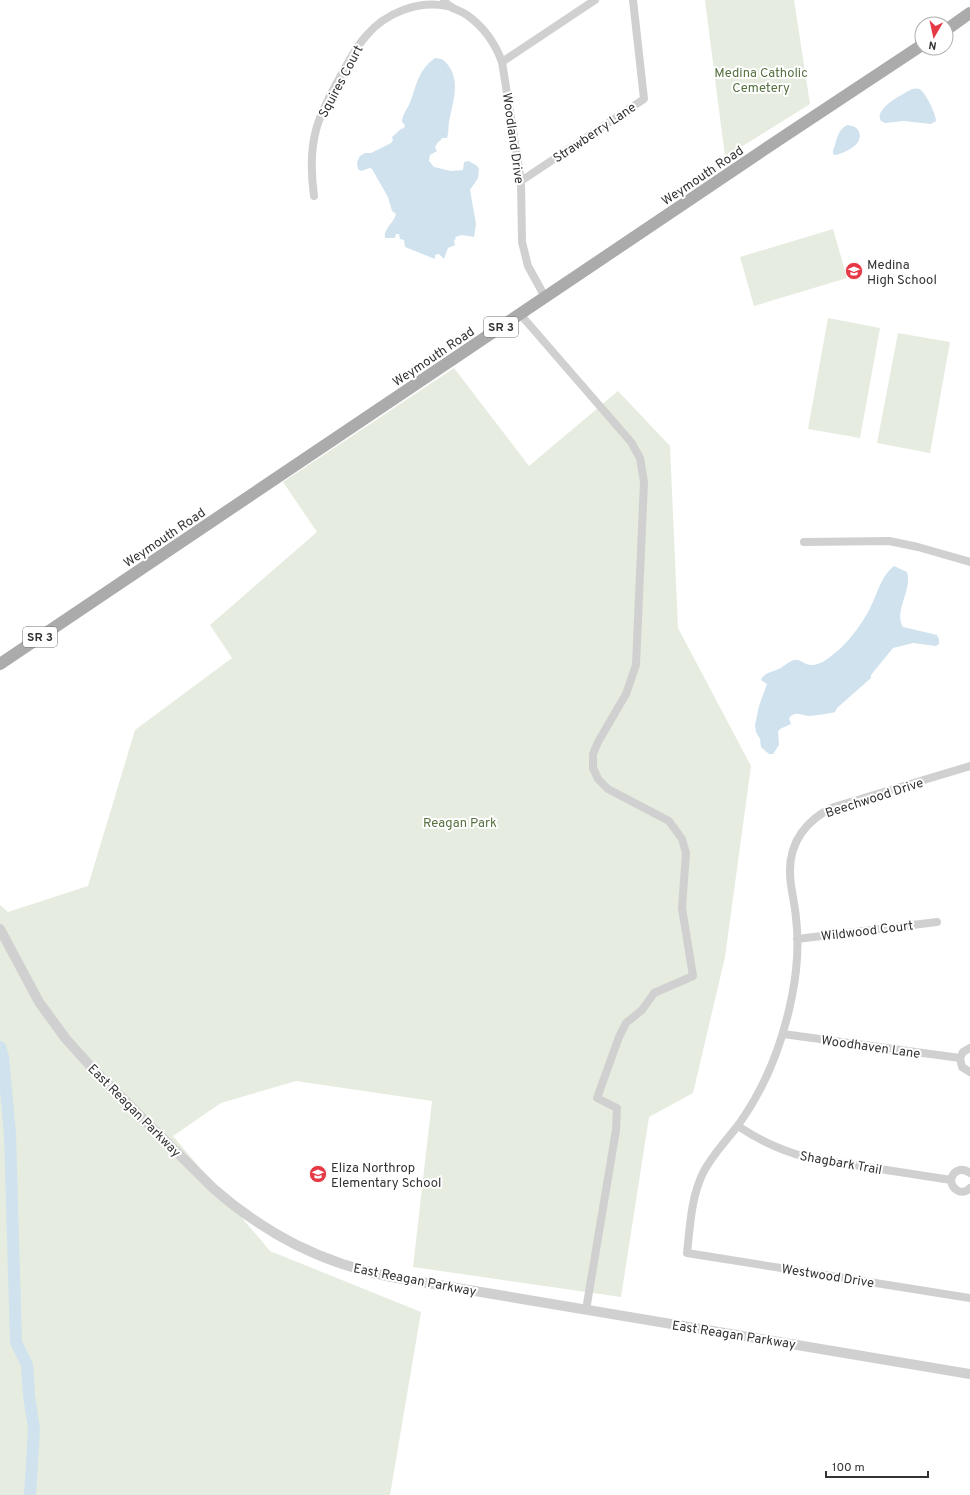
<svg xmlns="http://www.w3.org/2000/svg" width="970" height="1495" viewBox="0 0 970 1495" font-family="Overpass,sans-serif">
	<rect width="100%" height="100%" fill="#fff"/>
	<path fill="#e6ecdf" d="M705,0H794L810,104L725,157Z
		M833,229L847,278L754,306L740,257Z
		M828,318L880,328L860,438L808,429Z
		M898,333L950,342L930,453L877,443Z
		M454,368L529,466L618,391L670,446L678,628L751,766L725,957L693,1093L649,1117L621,1297L413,1267L432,1101L296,1081L221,1103L173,1136L270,1251L421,1312L390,1495H0V905L8,912L88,886L135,730L232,658L210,625L317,532L283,482Z"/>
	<path fill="#cfe2ee" d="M435,58L442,59C463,76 453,100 449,122C448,128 449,132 447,138H442L441,140L438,142L435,147L437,151L430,155L429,161L434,167L451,171L463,170L464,162L469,161L477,166L479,169L478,178L470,190L476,224L474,237L462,235L455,237L456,239L454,240L455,245L448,248L444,259L439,254L435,255V259L405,247L404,240L400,239L399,234H396L395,238H385C383,229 394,223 396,214L392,211L388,197L372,169L370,168L361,171L358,169L357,162L360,156L365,153H371L391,143L393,140L392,137L401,129L404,128L405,125L402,122C402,116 406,110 409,105C417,86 417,71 435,58Z
		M912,89C914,89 917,88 919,89C925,91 936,114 936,121L931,124L904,121L885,123L881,121C873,109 903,94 912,89Z
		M848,125C853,126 857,127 859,132C864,144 845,153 835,155L833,154V151C837,141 837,129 848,125Z
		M894,566L907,572C913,589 893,611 903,627L937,635L939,639V644L936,646L913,643L893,648L871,675V678L837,708L835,712C833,713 812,716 810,716C800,716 796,710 789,718L791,724L780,729L778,732L779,745L773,754H769L761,747L760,739L756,732L755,725L759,706L767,684L761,680C763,673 775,671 781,668C785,665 790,661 794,660C799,659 802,662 806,664C817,668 828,659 836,652C848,643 865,620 871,606C878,592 881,576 894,566Z"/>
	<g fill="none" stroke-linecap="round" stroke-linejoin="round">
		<path stroke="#cfe2ee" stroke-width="12" d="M0,1047L3,1057L10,1134L16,1342L27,1365L29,1395L34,1429L30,1495"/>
		<path stroke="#d0d0d0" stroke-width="8" d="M444,0C449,9 458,9 467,15C484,27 495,43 502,62L521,181L522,242L528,266L545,297
			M502,62L595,0
			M521,181L644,99L633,0
			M314,196C311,174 310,152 316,130C321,111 331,94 340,77C348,63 355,48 366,36C385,13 418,0 447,6
			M520,314L631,442L640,458L644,482L636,665L626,694L598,742L593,754V768L598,779L608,789L669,821L682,839L686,853L682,908L693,976L654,993L642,1010L626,1023L619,1037L597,1098L617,1108L616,1130L586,1310
			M804,542L889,541L918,547L970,562
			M970,766L834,807C807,819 789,842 790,873C790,887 795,903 796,918C799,943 797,971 792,996C783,1042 766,1086 739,1124C727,1140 712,1155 703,1173C691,1197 690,1227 687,1253L970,1298
			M797,939L937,922
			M783,1034L960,1058
			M970,1048L963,1052L960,1058L962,1067L970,1072
			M738,1126C760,1141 782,1151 809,1158L951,1180
			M970,1173C962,1167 953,1170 951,1180C952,1190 962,1196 970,1188"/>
		<path stroke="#d0d0d0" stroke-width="10" d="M0,929L39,1002L66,1039L93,1069L214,1189C267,1235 322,1263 391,1277L970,1374"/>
		<path stroke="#ababab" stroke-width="12" d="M946,30L970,13
			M0,664L777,141L922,45"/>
	</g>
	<defs>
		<symbol id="school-disc" viewBox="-11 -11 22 22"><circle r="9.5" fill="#e63946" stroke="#fff"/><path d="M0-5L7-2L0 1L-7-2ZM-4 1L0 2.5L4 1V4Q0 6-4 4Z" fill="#fff"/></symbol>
	</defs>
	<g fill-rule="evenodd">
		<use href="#school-disc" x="844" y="261" width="20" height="20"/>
		<use href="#school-disc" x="308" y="1164" width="20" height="20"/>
	</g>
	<g text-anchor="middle" stroke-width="4" stroke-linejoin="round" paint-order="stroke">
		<g fill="#fff" stroke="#707070" stroke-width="1">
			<rect x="484" y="317" width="34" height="20" rx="3"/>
			<rect x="23" y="627" width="34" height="20" rx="3"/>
		</g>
		<g font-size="12" font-weight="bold" fill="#333">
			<text x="501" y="331">SR 3</text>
			<text x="40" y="641">SR 3</text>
		</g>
		<g font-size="13" fill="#56703f" stroke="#fff">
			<text x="761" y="77">Medina Catholic<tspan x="761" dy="15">Cemetery</tspan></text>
			<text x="460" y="827">Reagan Park</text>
		</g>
		<g font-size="13" fill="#333" stroke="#fff">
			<text transform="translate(340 81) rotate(-62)" y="5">Squires Court</text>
			<text transform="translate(594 132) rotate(-34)" y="5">Strawberry Lane</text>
			<text transform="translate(514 138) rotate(82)" y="5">Woodland Drive</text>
			<text transform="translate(702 175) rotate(-34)" y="5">Weymouth Road</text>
			<text transform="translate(433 356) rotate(-34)" y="5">Weymouth Road</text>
			<text transform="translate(164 537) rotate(-34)" y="5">Weymouth Road</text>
			<text transform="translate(874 797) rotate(-18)" y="5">Beechwood Drive</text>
			<text transform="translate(867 930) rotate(-7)" y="5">Wildwood Court</text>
			<text transform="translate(871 1046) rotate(8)" y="5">Woodhaven Lane</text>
			<text transform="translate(135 1110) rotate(45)" y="5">East Reagan Parkway</text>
			<text transform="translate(841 1162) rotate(10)" y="5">Shagbark Trail</text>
			<text transform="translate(828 1275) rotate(9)" y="5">Westwood Drive</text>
			<text transform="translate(415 1279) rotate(11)" y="5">East Reagan Parkway</text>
			<text transform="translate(734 1334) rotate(9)" y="5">East Reagan Parkway</text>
		</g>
		<g font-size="13" fill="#333" stroke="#fff" text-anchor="start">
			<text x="867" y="269">Medina<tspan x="867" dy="15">High School</tspan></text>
			<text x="331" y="1172">Eliza Northrop<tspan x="331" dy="15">Elementary School</tspan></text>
		</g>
	</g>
	<g transform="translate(934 36) rotate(189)"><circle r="19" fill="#ffffff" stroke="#adadad"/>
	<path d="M0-3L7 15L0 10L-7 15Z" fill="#e63946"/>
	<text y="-6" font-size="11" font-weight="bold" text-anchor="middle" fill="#333333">N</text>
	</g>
	<path d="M826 1471v6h102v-6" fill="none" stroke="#333333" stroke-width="2"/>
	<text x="832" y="1471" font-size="12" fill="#333333" stroke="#ffffff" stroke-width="3" paint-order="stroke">100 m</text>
</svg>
